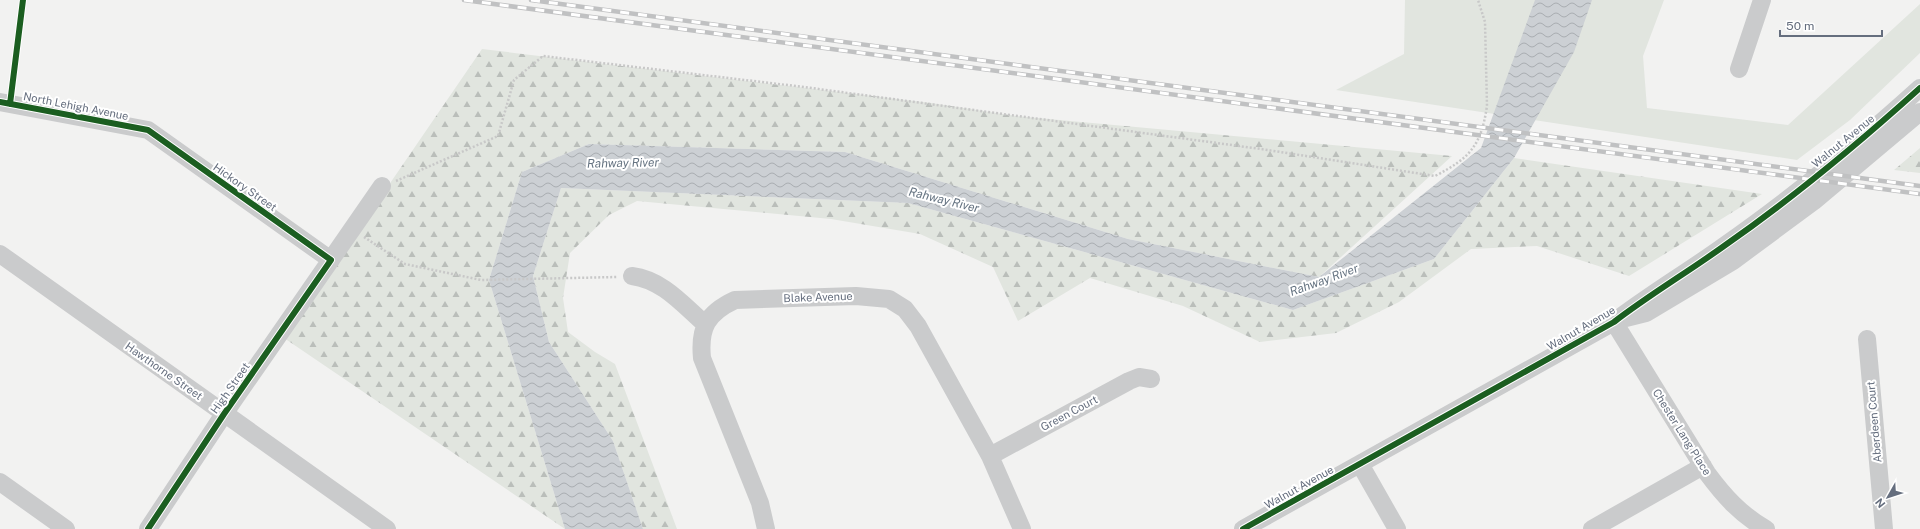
<svg xmlns="http://www.w3.org/2000/svg" width="1920" height="529" viewBox="0 0 1920 529" font-family="'Public Sans',sans-serif">
	<defs>
		<pattern id="forest-firs" width="22" height="20" patternUnits="userSpaceOnUse"><rect width="22" height="20" fill="#e1e5df"/><path d="M5 1l3.5 6h-7zM16 11l3.5 6h-7z" fill="#babeba"/></pattern>
		<pattern id="water-waves" width="16" height="10" patternUnits="userSpaceOnUse"><rect width="16" height="10" fill="#ccd0d4"/><path d="M0 5q4-4 8 0t8 0" fill="none" stroke="#a9adb1"/></pattern>
	</defs>
	<rect width="100%" height="100%" fill="#f2f2f1"/>
	<path fill="url(#forest-firs)" d="M482,49L931,103L1016,116L1452,156L1319,277L1128,239L845,152L589,144L522,172L489,280L565,529L284,338Z
		M1920,148V173L1894,170Z
		M1514,158L1762,194L1629,276L1537,246L1471,249L1399,302L1336,333L1260,342L1183,306L1090,278L1018,321L993,267L920,234L831,219L637,201L609,215L570,253L563,298L568,332L595,352L615,364L677,529H643L613,441L549,342L533,276L561,188L908,203L1293,310L1434,259Z"/>
	<path fill="#e1e5df" d="M1405,0H1664L1643,56L1647,108L1788,125L1920,4V53L1850,120L1797,160L1336,90L1404,54Z"/>
	<path fill="url(#water-waves)" d="M1535,0H1592L1574,52L1514,158L1434,259L1293,310L908,203L561,188L533,276L549,342L613,441L643,529H565L489,280L522,172L589,144L845,152L1128,239L1319,277L1481,148Z"/>
	<g fill="none" stroke-linecap="round" stroke-linejoin="round">
		<path stroke="#c8c8c8" stroke-width="2.5" stroke-dasharray="2 2" stroke-linecap="butt" d="M12,89L23,0
			M396,181L498,136L514,80L543,56L804,87L1261,149L1435,176C1470,158 1481,146 1487,106L1485,22L1478,0
			M364,237L405,264L481,280L617,277"/>
		<path stroke="#cacbcc" stroke-width="18" d="M1739,69L1762,0
			M0,102L148,130L331,260
			M0,254L387,529
			M632,276C663,280 683,305 705,324
			M1622,319L1646,313L1733,261L1814,201L1920,112
			M1614,322L1707,473C1724,496 1741,515 1766,529
			M1867,339L1884,529
			M990,456L1129,381L1139,377L1151,379
			M1360,464L1397,529
			M0,482L66,529
			M148,529L224,414L382,186
			M766,529L760,503L702,358C699,328 707,313 735,300L856,296L889,299L905,309L918,326L990,456L1022,529
			M1243,529L1614,322C1649,295 1688,272 1724,246C1793,198 1858,144 1920,88
			M1592,529L1703,466"/>
		<defs>
			<path id="rail" d="M464,0L1920,194
				M531,0L1920,186"/>
		</defs>
		<use href="#rail" stroke="#c0c1c2" stroke-width="4.5"/>
		<use href="#rail" stroke="#fff" stroke-width="3" stroke-dasharray="9" stroke-linecap="butt"/>
		<defs>
			<path id="cycleway" d="M0,102L148,130L331,260L224,414L148,529
				M10,104L23,0
				M1243,529L1614,322C1649,295 1688,272 1724,246C1793,198 1858,144 1920,88"/>
		</defs>
		<use href="#cycleway" stroke="#fff" stroke-width="8"/>
		<use href="#cycleway" stroke="#1b5e20" stroke-width="6"/>
	</g>
	<g text-anchor="middle" stroke-width="4" stroke-linejoin="round" paint-order="stroke">
		<g font-size="11" fill="#656e7e" stroke="#fff">
			<text transform="translate(76 106) rotate(11)" y="4">North Lehigh Avenue</text>
			<text transform="translate(1843 141) rotate(-39)" y="4">Walnut Avenue</text>
			<text transform="translate(245 187) rotate(35)" y="4">Hickory Street</text>
			<text transform="translate(818 297) rotate(-2)" y="4">Blake Avenue</text>
			<text transform="translate(1581 328) rotate(-30)" y="4">Walnut Avenue</text>
			<text transform="translate(164 371) rotate(35)" y="4">Hawthorne Street</text>
			<text transform="translate(230 388) rotate(-55)" y="4">High Street</text>
			<text transform="translate(1069 413) rotate(-28)" y="4">Green Court</text>
			<text transform="translate(1874 422) rotate(-95)" y="4">Aberdeen Court</text>
			<text transform="translate(1682 432) rotate(58)" y="4">Chester Lang Place</text>
			<text transform="translate(1299 487) rotate(-29)" y="4">Walnut Avenue</text>
		</g>
		<g font-size="12" font-style="italic" fill="#667482" stroke="#fff">
			<text transform="translate(623 163) rotate(-1)" y="4">Rahway River</text>
			<text transform="translate(944 200) rotate(14)" y="4">Rahway River</text>
			<text transform="translate(1324 280) rotate(-20)" y="4">Rahway River</text>
		</g>
	</g>
	<g transform="translate(1888 497) rotate(231)" stroke="#ffffff" stroke-width="3" paint-order="stroke">
	<path d="M0-3L7 15L0 10L-7 15Z" fill="#656e7e"/>
	<text y="-6" font-size="11" font-weight="bold" text-anchor="middle" fill="#656e7e">N</text>
	</g>
	<path d="M1780 30v6h102v-6" fill="none" stroke="#656e7e" stroke-width="2"/>
	<text x="1786" y="30" font-size="12" fill="#656e7e" stroke="#ffffff" stroke-width="3" paint-order="stroke">50 m</text>
</svg>
